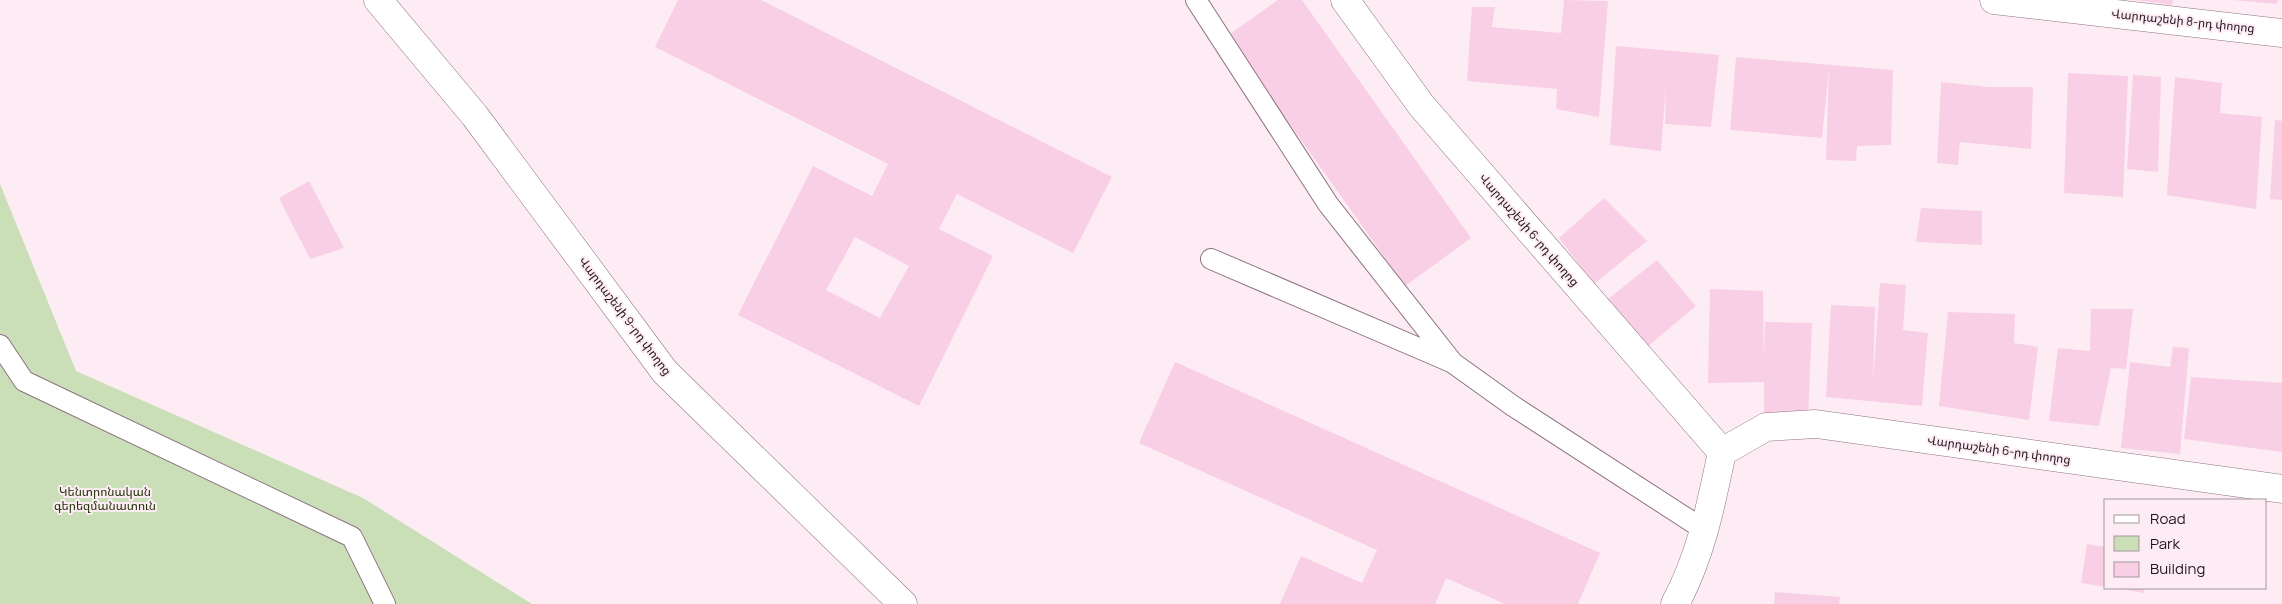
<svg xmlns="http://www.w3.org/2000/svg" width="2282" height="604" viewBox="0 0 2282 604" font-family="Manrope,'Noto Sans Armenian',sans-serif">
	<rect width="100%" height="100%" fill="#fdecf4"/>
	<path fill="#cadfb8" d="M0,184L76,371L363,498L532,604H0Z"/>
	<path fill="#f9cfe5" fill-rule="evenodd" d="M678,0H761L1112,177L1073,253L957,194L939,229L993,256L919,406L738,315L813,166L872,196L888,164L655,47ZM855,237L909,266L880,318L826,290Z
		M1278,0H1302L1471,238L1405,286L1227,36Z
		M1564,0L1608,1L1599,117L1556,109L1557,89L1467,81L1472,7H1495L1492,27L1561,33Z
		M2135,0H2173L2172,5Z
		M2233,0H2278L2277,4Z
		M1616,46L1719,55L1711,127L1665,124L1666,85L1661,151L1610,145Z
		M1736,57L1893,70L1891,145L1857,146L1856,161L1826,160L1829,69L1822,138L1730,130Z
		M2068,73L2128,76L2123,197L2064,193Z
		M2133,75L2161,77L2158,172L2127,169Z
		M2175,77L2222,83L2220,113L2262,117L2256,209L2167,195Z
		M1941,82L1988,87H2033L2031,149L1960,142L1958,165L1937,163Z
		M2275,120L2282,121V200L2270,199Z
		M309,181L344,248L310,259L279,198Z
		M1604,198L1647,241L1594,284L1559,238Z
		M1921,208L1982,211V245L1916,242Z
		M1657,260L1696,306L1640,353L1603,303Z
		M1880,283L1906,285L1903,330L1928,333L1922,406L1826,397L1831,305L1875,307L1873,383Z
		M1710,289L1763,291L1764,359L1765,322L1812,323L1808,416L1764,413V382L1708,383Z
		M2091,309H2133L2126,369L2111,368L2099,426L2049,421L2058,348L2090,351Z
		M1948,312L2015,314L2014,343L2038,347L2029,420L1939,406Z
		M2173,347L2189,348L2180,454L2121,448L2130,362L2170,367Z
		M1175,362L1600,553L1578,604H1505L1446,578L1435,604H1280L1301,556L1362,583L1377,550L1139,443Z
		M2191,377L2282,383V452L2184,439Z
		M2087,544L2106,547V587L2081,583Z
		M2116,588H2144V593Z
		M1775,592L1840,597L1839,604H1774Z"/>
	<g fill="none" stroke-linecap="round" stroke-linejoin="round">
		<defs>
			<path id="service" d="M1196,0L1328,204L1453,363L1513,406L1706,531
				M1211,259L1451,362
				M0,345L24,381L352,537L385,604"/>
			<path id="minor" d="M378,0L475,116L665,372L903,604
				M1345,0L1421,105L1722,452C1711,505 1701,556 1675,604
				M1994,0L2282,33
				M1722,452L1766,427L1816,424L2282,489"/>
		</defs>
		<use href="#service" stroke="#8c7380" stroke-width="22"/>
		<use href="#minor" stroke="#8c7380" stroke-width="29"/>
		<use href="#service" stroke="#fff" stroke-width="20"/>
		<use href="#minor" stroke="#fff" stroke-width="28"/>
	</g>
	<g text-anchor="middle" stroke-width="4" stroke-linejoin="round" paint-order="stroke">
		<g font-size="12" fill="#21171c" stroke="#fdecf4">
			<text transform="translate(2183 21) rotate(6)" y="4">Վարդաշենի 8-րդ փողոց</text>
			<text transform="translate(1529 230) rotate(49)" y="4">Վարդաշենի 6-րդ փողոց</text>
			<text transform="translate(625 316) rotate(53)" y="4">Վարդաշենի 9-րդ փողոց</text>
			<text transform="translate(1999 450) rotate(8)" y="4">Վարդաշենի 6-րդ փողոց</text>
		</g>
		<g font-size="12" fill="#203407" stroke="#fdecf4">
			<text x="105" y="496">Կենտրոնական<tspan x="105" dy="14">գերեզմանատուն</tspan></text>
		</g>
	</g>
	<rect x="2104" y="499" width="162" height="90" fill="#fdecf4" stroke="#a5979e"/>
	<rect x="2114" y="515" width="25" height="8" fill="#ffffff" stroke="#a5979e"/>
	<text x="2150" y="524" font-size="15" fill="#21171c">Road</text>
	<rect x="2114" y="536" width="25" height="15" fill="#cadfb8" stroke="#a5979e"/>
	<text x="2150" y="549" font-size="15" fill="#21171c">Park</text>
	<rect x="2114" y="562" width="25" height="15" fill="#f9cfe5" stroke="#a5979e"/>
	<text x="2150" y="574" font-size="15" fill="#21171c">Building</text>
</svg>
